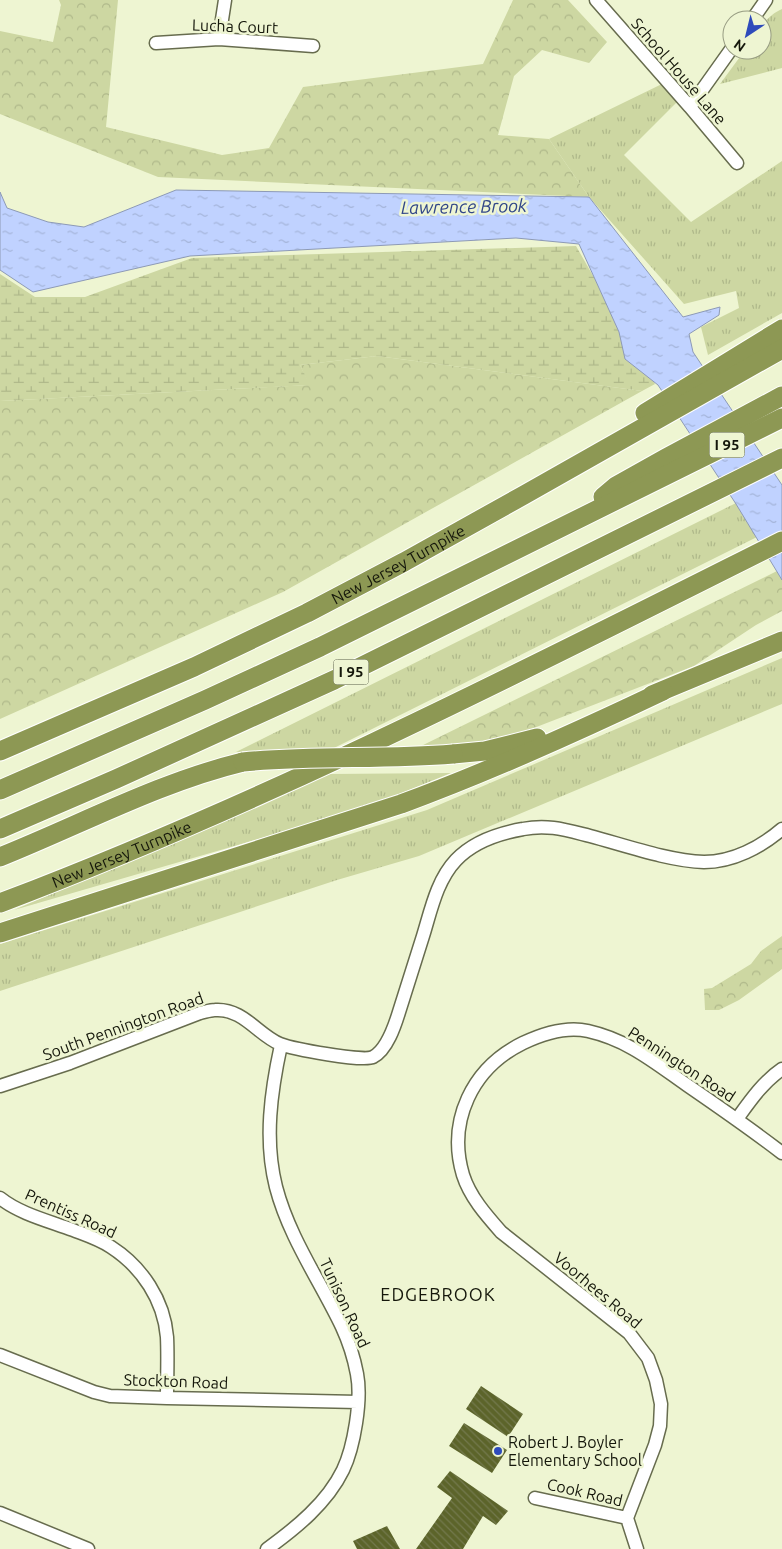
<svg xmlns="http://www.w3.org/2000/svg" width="782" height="1549" viewBox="0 0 782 1549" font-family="Ubuntu,sans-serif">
	<defs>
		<pattern id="grass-tufts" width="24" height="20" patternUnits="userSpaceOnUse" patternTransform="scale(1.25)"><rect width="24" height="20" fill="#cdd7a2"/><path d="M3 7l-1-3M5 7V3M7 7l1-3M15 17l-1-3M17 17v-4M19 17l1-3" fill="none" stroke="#afb88a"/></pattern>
		<pattern id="forest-crowns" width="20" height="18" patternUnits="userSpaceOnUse" patternTransform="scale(1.25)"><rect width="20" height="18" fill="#cdd7a2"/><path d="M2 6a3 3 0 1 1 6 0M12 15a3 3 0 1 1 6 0" fill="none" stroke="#afb88a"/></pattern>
		<pattern id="wetland-marsh" width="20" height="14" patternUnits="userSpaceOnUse" patternTransform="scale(1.25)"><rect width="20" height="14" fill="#cdd7a2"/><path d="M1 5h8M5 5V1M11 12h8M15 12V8" fill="none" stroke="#afb88a"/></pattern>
		<pattern id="water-ripples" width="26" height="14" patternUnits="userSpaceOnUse" patternTransform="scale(1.25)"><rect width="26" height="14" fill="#c0d2ff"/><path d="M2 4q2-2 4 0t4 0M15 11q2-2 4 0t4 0" fill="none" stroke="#a4b4d9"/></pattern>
		<pattern id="building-back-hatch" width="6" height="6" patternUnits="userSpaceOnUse" patternTransform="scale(1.25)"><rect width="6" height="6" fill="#5c642a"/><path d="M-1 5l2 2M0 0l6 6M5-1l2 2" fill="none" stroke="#73794d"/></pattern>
	</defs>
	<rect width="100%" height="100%" fill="#eef5d2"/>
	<path fill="url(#grass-tufts)" d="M782,9V68L720,84L745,50H762C762,28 760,20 782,9Z
		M664,83L682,97L624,155L691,222L782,161V313L708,355L701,327L739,308L736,291L684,304L589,197L549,139Z
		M736,503L757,537L332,749L236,752Z
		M782,658V704L777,706L419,856L337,880L0,991V944L427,810Z
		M451,773L365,808L14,910L329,774Z"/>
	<path fill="url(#forest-crowns)" d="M59,0H118L106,127L222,155L269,148L303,87L483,64L513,0H568L607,42L589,63L542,50L514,76L498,135L549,139L589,197L158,177L0,114V31L53,42L61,5Z
		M377,356L642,391L283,592L0,719V401L309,385L300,365Z
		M777,571L782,580V611L756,625L694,666L508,738L415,749Z
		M782,936V969L739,1000L719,1010H705L704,989L712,988L751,964L761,951Z"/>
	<path fill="url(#wetland-marsh)" d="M576,246L655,384L642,391L377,356L300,365L310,385L0,401V274L35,297H85L192,258Z"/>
	<path fill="url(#water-ripples)" stroke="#8d9ab6" d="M176,190L589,197L683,317L720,307L719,315L689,334L693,352L782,485V580L736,504L658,385L625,359L619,332L579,244L516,238L190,256L33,292L0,270V192L7,208L48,222L84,227Z"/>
	<path fill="url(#building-back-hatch)" d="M481,1386L523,1414L508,1437L466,1409Z
		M464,1423L507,1450L492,1473L449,1446Z
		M450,1471L508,1511L496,1525L483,1516L463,1549H416L452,1498L437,1487Z
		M387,1526L400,1549H357L353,1541Z"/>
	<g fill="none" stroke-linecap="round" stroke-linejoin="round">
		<defs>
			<path id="minor" d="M596,0L690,107L737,163
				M752,20L766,0
				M219,39L225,0
				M156,43L219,39L313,46
				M690,107L732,48
				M0,1086L70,1063L200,1013C205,1012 210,1010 215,1010C243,1008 258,1035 280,1044C293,1049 363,1062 373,1057C387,1050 395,1025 399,1012C407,986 415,961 423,936C431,910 437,880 456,860C473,842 500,833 523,829C548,824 566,830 590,836C624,845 669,861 704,862C733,862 761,847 782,829
				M737,1119C750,1101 763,1082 782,1069
				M0,1198C20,1214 49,1221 73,1230C86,1235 99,1239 111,1247C142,1267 164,1300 167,1337C168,1357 167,1378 167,1398
				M0,1355L94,1392L110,1396L167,1398L358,1402
				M535,1498L627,1518
				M0,1513L88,1549
				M267,1549C296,1528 327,1503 343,1470C354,1447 362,1400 357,1374C354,1358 349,1342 342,1327C320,1281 289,1237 276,1187C264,1140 271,1091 281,1045
				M637,1549L627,1518L655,1445L660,1426L661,1404L656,1380L648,1358L629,1333L501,1232C486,1215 470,1197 463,1175C447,1121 472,1068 523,1043C542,1034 566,1026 588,1031C628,1040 654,1062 687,1085C719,1107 751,1129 782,1153"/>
			<g id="highway">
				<path d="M645,413L782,329"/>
				<path d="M603,497L616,486L666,458L782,396"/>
				<path d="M652,695L782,641"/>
				<path id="s1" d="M0,751L194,667L307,613L404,562L524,495L782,349"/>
				<path d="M453,754L485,751L537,738"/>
				<path d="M0,790L205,700L320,647L782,418"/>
				<path d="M0,829L116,779L334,680L782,458"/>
				<path d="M0,857C80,825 160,782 243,762"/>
				<path id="s2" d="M0,903C269,801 525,670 782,541"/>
				<path d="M0,933L401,804C491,771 577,732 663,691"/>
			</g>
		</defs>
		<use href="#minor" stroke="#676c4e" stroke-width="15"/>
		<use href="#highway" stroke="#fff" stroke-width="21"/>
		<use href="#minor" stroke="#fff" stroke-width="12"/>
		<use href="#highway" stroke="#8d9854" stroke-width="19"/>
		<defs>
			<path id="highway-bridge" d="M243,762C313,755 383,760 453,754"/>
		</defs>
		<use href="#highway-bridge" stroke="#fff" stroke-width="21" stroke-linecap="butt"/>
		<use href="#highway-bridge" stroke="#8d9854" stroke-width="19"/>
	</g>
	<circle fill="#2e4bbb" stroke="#eef5d2" stroke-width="2" cx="498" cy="1451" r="5"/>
	<g text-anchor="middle" stroke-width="5" stroke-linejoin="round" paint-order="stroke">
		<g fill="#eef5d2" stroke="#565a47" stroke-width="1">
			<rect x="709.5" y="432.5" width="35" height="25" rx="4"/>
			<rect x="333.5" y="659.5" width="35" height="25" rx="4"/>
		</g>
		<g font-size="15" font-weight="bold" fill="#15170b">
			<text x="727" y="450">I 95</text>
			<text x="351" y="677">I 95</text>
		</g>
		<g font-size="16" fill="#15170b" stroke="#eef5d2">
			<text transform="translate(235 26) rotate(2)" y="6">Lucha Court</text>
			<text transform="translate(679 71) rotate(49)" y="6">School House Lane</text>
			<text dy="6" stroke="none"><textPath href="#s1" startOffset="440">New Jersey Turnpike</textPath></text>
			<text dy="6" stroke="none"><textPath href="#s2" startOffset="131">New Jersey Turnpike</textPath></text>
			<text transform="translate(123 1026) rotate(-20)" y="6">South Pennington Road</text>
			<text transform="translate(682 1064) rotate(33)" y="6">Pennington Road</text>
			<text transform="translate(71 1213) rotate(24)" y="6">Prentiss Road</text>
			<text transform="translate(598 1290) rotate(40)" y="6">Voorhees Road</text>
			<text transform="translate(345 1303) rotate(65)" y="6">Tunison Road</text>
			<text transform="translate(176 1381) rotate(2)" y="6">Stockton Road</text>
			<text transform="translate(585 1492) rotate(13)" y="6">Cook Road</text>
		</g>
		<g font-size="16" fill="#15170b" stroke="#eef5d2" text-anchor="start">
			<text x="508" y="1448">Robert J. Boyler<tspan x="508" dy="18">Elementary School</tspan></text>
		</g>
		<g font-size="18" font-style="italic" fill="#314688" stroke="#eef5d2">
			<text transform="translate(464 207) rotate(-1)" y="6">Lawrence Brook</text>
		</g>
		<g font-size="18" letter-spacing="1" fill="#15170b" stroke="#eef5d2">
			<text x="438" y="1301">EDGEBROOK</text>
		</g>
	</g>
	<g transform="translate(747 35) rotate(215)"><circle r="24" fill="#eef5d2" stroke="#979c82"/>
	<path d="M0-4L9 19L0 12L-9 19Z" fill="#2e4bbb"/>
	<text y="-8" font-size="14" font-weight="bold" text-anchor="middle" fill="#15170b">N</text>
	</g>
</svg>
